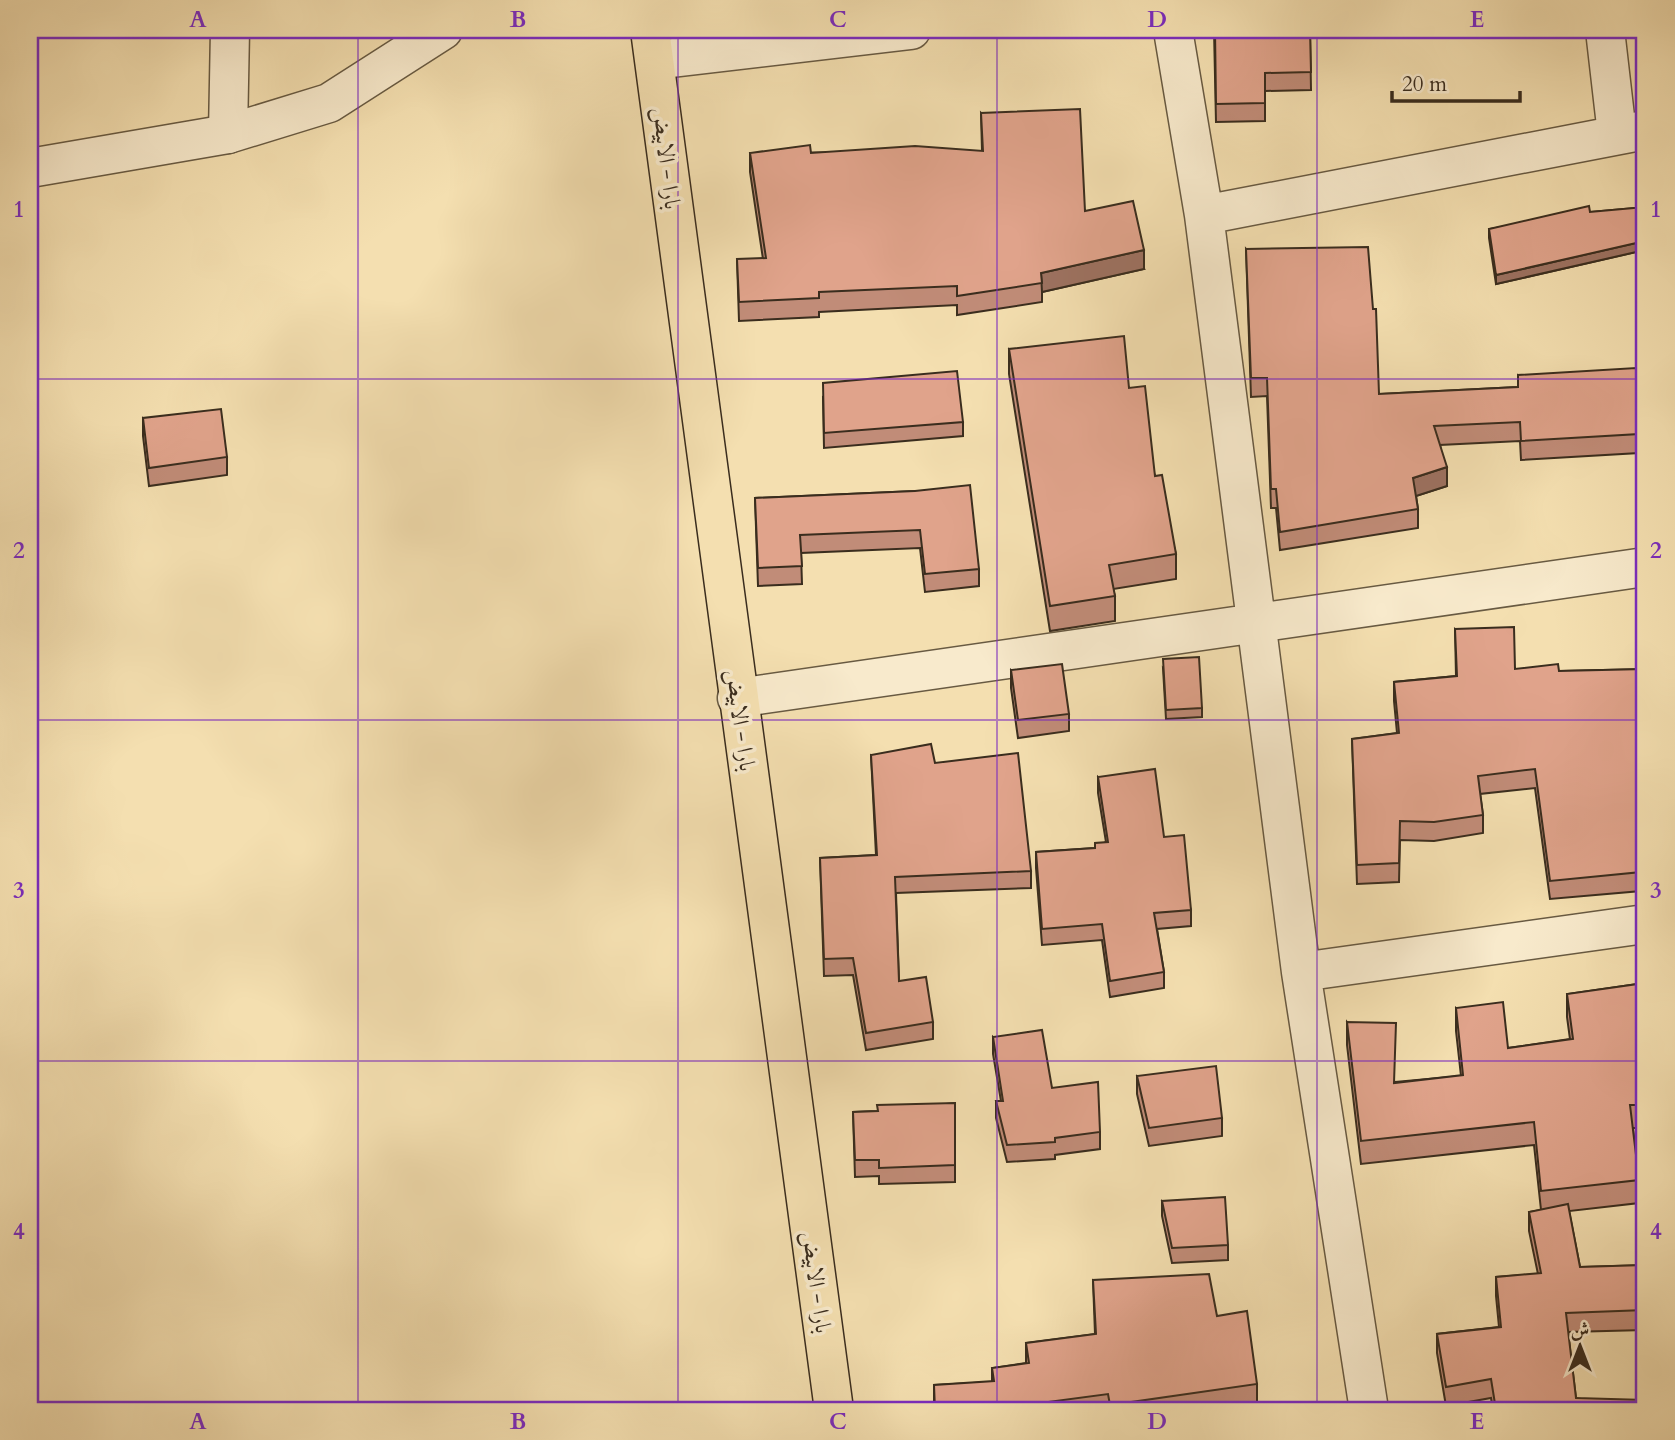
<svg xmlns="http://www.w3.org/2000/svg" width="1675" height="1440" viewBox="0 0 1675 1440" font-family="Cardo,Amiri,serif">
	<rect width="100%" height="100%" fill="#f4dfb0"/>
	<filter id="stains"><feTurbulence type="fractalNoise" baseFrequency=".00286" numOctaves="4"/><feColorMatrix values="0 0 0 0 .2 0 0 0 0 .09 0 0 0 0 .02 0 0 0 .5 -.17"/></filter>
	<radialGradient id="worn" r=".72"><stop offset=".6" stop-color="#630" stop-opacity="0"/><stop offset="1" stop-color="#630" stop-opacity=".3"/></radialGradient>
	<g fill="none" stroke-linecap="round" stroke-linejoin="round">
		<defs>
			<path id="minor" d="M1173,30L1204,215L1301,972L1369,1410
				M1605,30L1617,134
				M655,60L911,30
				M228,134L230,30
				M1204,215L1645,130
				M737,698L1645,567
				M1301,972L1645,924"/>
			<path id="tertiary" d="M30,168L228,134L329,103L443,30"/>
			<path id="primary" d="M650,30L834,1410"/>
		</defs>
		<use href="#minor" stroke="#685a42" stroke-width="41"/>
		<use href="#tertiary" stroke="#685a42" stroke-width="41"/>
		<use href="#primary" stroke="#3a2d1e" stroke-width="41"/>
		<use href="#minor" stroke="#f8eacc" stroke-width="38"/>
		<use href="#tertiary" stroke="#f8eacc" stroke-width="38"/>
		<use href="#primary" stroke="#f4dfb0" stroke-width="38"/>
	</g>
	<path fill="#c18c78" stroke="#3a2d1e" stroke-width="2" d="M30,30H83L30,36Z
		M1214,30H1310L1311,90L1265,91V121L1216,122Z
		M981,113L1144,269L1042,292V302L957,315V305L819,312V317L739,321L737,259H763L750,172V153L982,151Z
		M1645,207V250L1496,284L1489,238V229L1590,212Z
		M1246,249L1379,394L1518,387V375L1639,434V453L1521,460L1520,441L1440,445L1447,486L1416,496L1418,509V528L1280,550L1276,508H1271L1267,396L1251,397Z
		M1638,262L1645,263V350H1641Z
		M1009,349L1129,388L1155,476L1176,554V579L1113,589L1115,596V621L1050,631L1009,374Z
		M823,397L963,422V436L824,448Z
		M143,418L227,457V475L149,486L143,436Z
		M915,491L979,569V586L925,592L920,548L801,553L802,584L758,586L755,498Z
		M1455,629L1515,669L1559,671L1645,669V846L1639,847L1641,872V891L1550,899L1535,788L1480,794L1483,815V833L1434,841L1400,840L1399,882L1357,884L1352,739L1397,733L1394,701V682L1456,676Z
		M1163,668L1202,708V717L1166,719Z
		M1011,670L1069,714V731L1018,738L1011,688Z
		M871,755L935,763L1031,871V888L896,893L899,981L933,1022V1039L866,1050L853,975L824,976L820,858L876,855Z
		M1098,777L1164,837L1191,910V926L1157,929L1164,972V988L1110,997L1102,940L1042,945L1036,868V852L1095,848L1106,842L1098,793Z
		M1645,983V1128H1633L1639,1180V1203L1569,1211L1580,1267L1645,1265V1330L1568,1332L1576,1398L1645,1410H1493L1491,1398L1446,1406L1437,1353V1334L1499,1327L1496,1296V1277L1538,1274L1529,1231V1212L1541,1210L1534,1145L1361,1164L1347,1045V1022L1395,1082L1461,1076L1456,1031V1008L1508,1048L1570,1039L1567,1017V994Z
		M993,1037L1100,1132V1149L1055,1155V1159L1007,1162L996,1118V1101H1001L993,1054Z
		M1137,1076L1222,1118V1136L1149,1146L1137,1094Z
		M955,1103V1182L879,1184V1176L855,1177L853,1112L877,1111Z
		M1162,1201L1228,1245V1260L1172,1263L1162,1216Z
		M1093,1280L1217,1316L1257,1384V1410H934V1385L992,1382V1368L1026,1363V1343L1095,1334Z"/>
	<path fill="#9d7261" stroke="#3a2d1e" stroke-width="2" d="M1645,241V250L1496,284V275Z
		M1144,250V269L1042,292L1041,273Z
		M1447,467V486L1413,497V478Z"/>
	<path fill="#e0a38b" stroke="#3a2d1e" stroke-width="2" d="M1215,30H1310L1311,72L1265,73V103L1216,104Z
		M1080,109L1085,211L1133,201L1144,250L1041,273L1042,283L957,296V286L819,292V298L739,302L737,259L766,258L750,153L810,145L811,153L915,146L983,151L981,113Z
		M1589,206L1590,212L1645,207V241L1496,275L1489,229Z
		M1368,247L1373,309H1376L1379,394L1518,387V375L1636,368L1639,434L1521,441L1520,422L1434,426L1447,467L1413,478L1418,509L1280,532L1276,489H1271L1267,378H1251L1246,249Z
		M1638,262L1645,263V334H1641Z
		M1124,336L1129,388L1145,386L1155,476L1162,475L1176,554L1109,565L1115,596L1050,606L1009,349Z
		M957,371L963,422L824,433L823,383Z
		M221,409L227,457L149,468L143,418Z
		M970,485L979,569L925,574L920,530L800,535L802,566L758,568L755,498L915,491Z
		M1514,627L1515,669L1558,664L1559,671L1645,669V828H1637L1641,872L1550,881L1535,769L1478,776L1483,815L1434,822L1400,821L1399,863L1357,865L1352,739L1399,733L1394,682L1457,676L1455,629Z
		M1199,657L1202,708L1166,710L1163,659Z
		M1062,664L1069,714L1018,720L1011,670Z
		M931,744L935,763L1018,753L1031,871L895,877L899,981L926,977L933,1022L866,1033L853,958L824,959L820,858L877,855L871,755Z
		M1155,769L1164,837L1184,835L1191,910L1154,913L1164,972L1110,981L1102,924L1042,929L1036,852L1095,848V843L1108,842L1098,777Z
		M1645,983V1105H1630L1639,1180L1541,1191L1534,1122L1361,1141L1347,1022L1396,1023L1394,1083L1463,1075L1456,1008L1503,1002L1508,1048L1573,1039L1567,994Z
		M1042,1030L1052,1088L1098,1082L1100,1132L1055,1138V1142L1007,1145L996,1101H1003L993,1037Z
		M1216,1066L1222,1118L1149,1128L1137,1076Z
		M955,1103V1165L879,1168V1160H855L853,1112L878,1111L877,1105Z
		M1225,1197L1228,1245L1172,1248L1162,1201Z
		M1568,1204L1580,1267L1645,1265V1310L1566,1313L1576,1398L1645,1400V1410H1496L1491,1379L1446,1387L1437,1334L1501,1327L1496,1277L1541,1273L1529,1212Z
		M1209,1274L1217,1316L1247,1311L1257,1384L1110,1405L1108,1394L1003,1408V1410H935L934,1385L994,1381L992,1368L1029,1363L1026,1343L1096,1334L1093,1280Z"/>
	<path fill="none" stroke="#7b2cbf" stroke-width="2" stroke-opacity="0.55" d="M358,30V1410M678,30V1410M997,30V1410M1317,30V1410M30,379H1645M30,720H1645M30,1061H1645"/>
	<g text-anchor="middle" stroke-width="7" stroke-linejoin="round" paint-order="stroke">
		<g font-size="23" fill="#3a2d1e" stroke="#f8eacc">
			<text transform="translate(667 158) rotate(83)" y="8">بارا - الابيض</text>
			<text transform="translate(741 720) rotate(82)" y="8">بارا - الابيض</text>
			<text transform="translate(817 1282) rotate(82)" y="8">بارا - الابيض</text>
		</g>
	</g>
	<rect width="1675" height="1440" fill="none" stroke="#f4dfb0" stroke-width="77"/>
	<g transform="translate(1580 1346)" stroke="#f8eacc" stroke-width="5" paint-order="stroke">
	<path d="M0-5L12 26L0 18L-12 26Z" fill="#3a2d1e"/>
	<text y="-10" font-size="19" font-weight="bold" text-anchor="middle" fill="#3a2d1e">ش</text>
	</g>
	<path d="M1392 91v10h128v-10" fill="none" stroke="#3a2d1e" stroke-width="3.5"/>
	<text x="1402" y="91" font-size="21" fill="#3a2d1e" stroke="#f8eacc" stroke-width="5" paint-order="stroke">20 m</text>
	<rect x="38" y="38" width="1598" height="1364" fill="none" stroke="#7b2cbf" stroke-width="2.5"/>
	<g font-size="23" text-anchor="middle" font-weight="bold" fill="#7b2cbf">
		<text x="198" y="27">A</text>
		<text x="518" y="27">B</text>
		<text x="838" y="27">C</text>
		<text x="1157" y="27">D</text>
		<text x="1477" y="27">E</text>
		<text x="19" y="217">1</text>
		<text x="1656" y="217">1</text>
		<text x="19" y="558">2</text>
		<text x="1656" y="558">2</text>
		<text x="19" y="898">3</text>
		<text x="1656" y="898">3</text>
		<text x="19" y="1239">4</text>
		<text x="1656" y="1239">4</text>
		<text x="198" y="1429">A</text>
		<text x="518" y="1429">B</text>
		<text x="838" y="1429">C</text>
		<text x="1157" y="1429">D</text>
		<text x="1477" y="1429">E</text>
	</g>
	<rect width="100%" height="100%" filter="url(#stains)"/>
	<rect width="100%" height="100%" fill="url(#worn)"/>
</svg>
